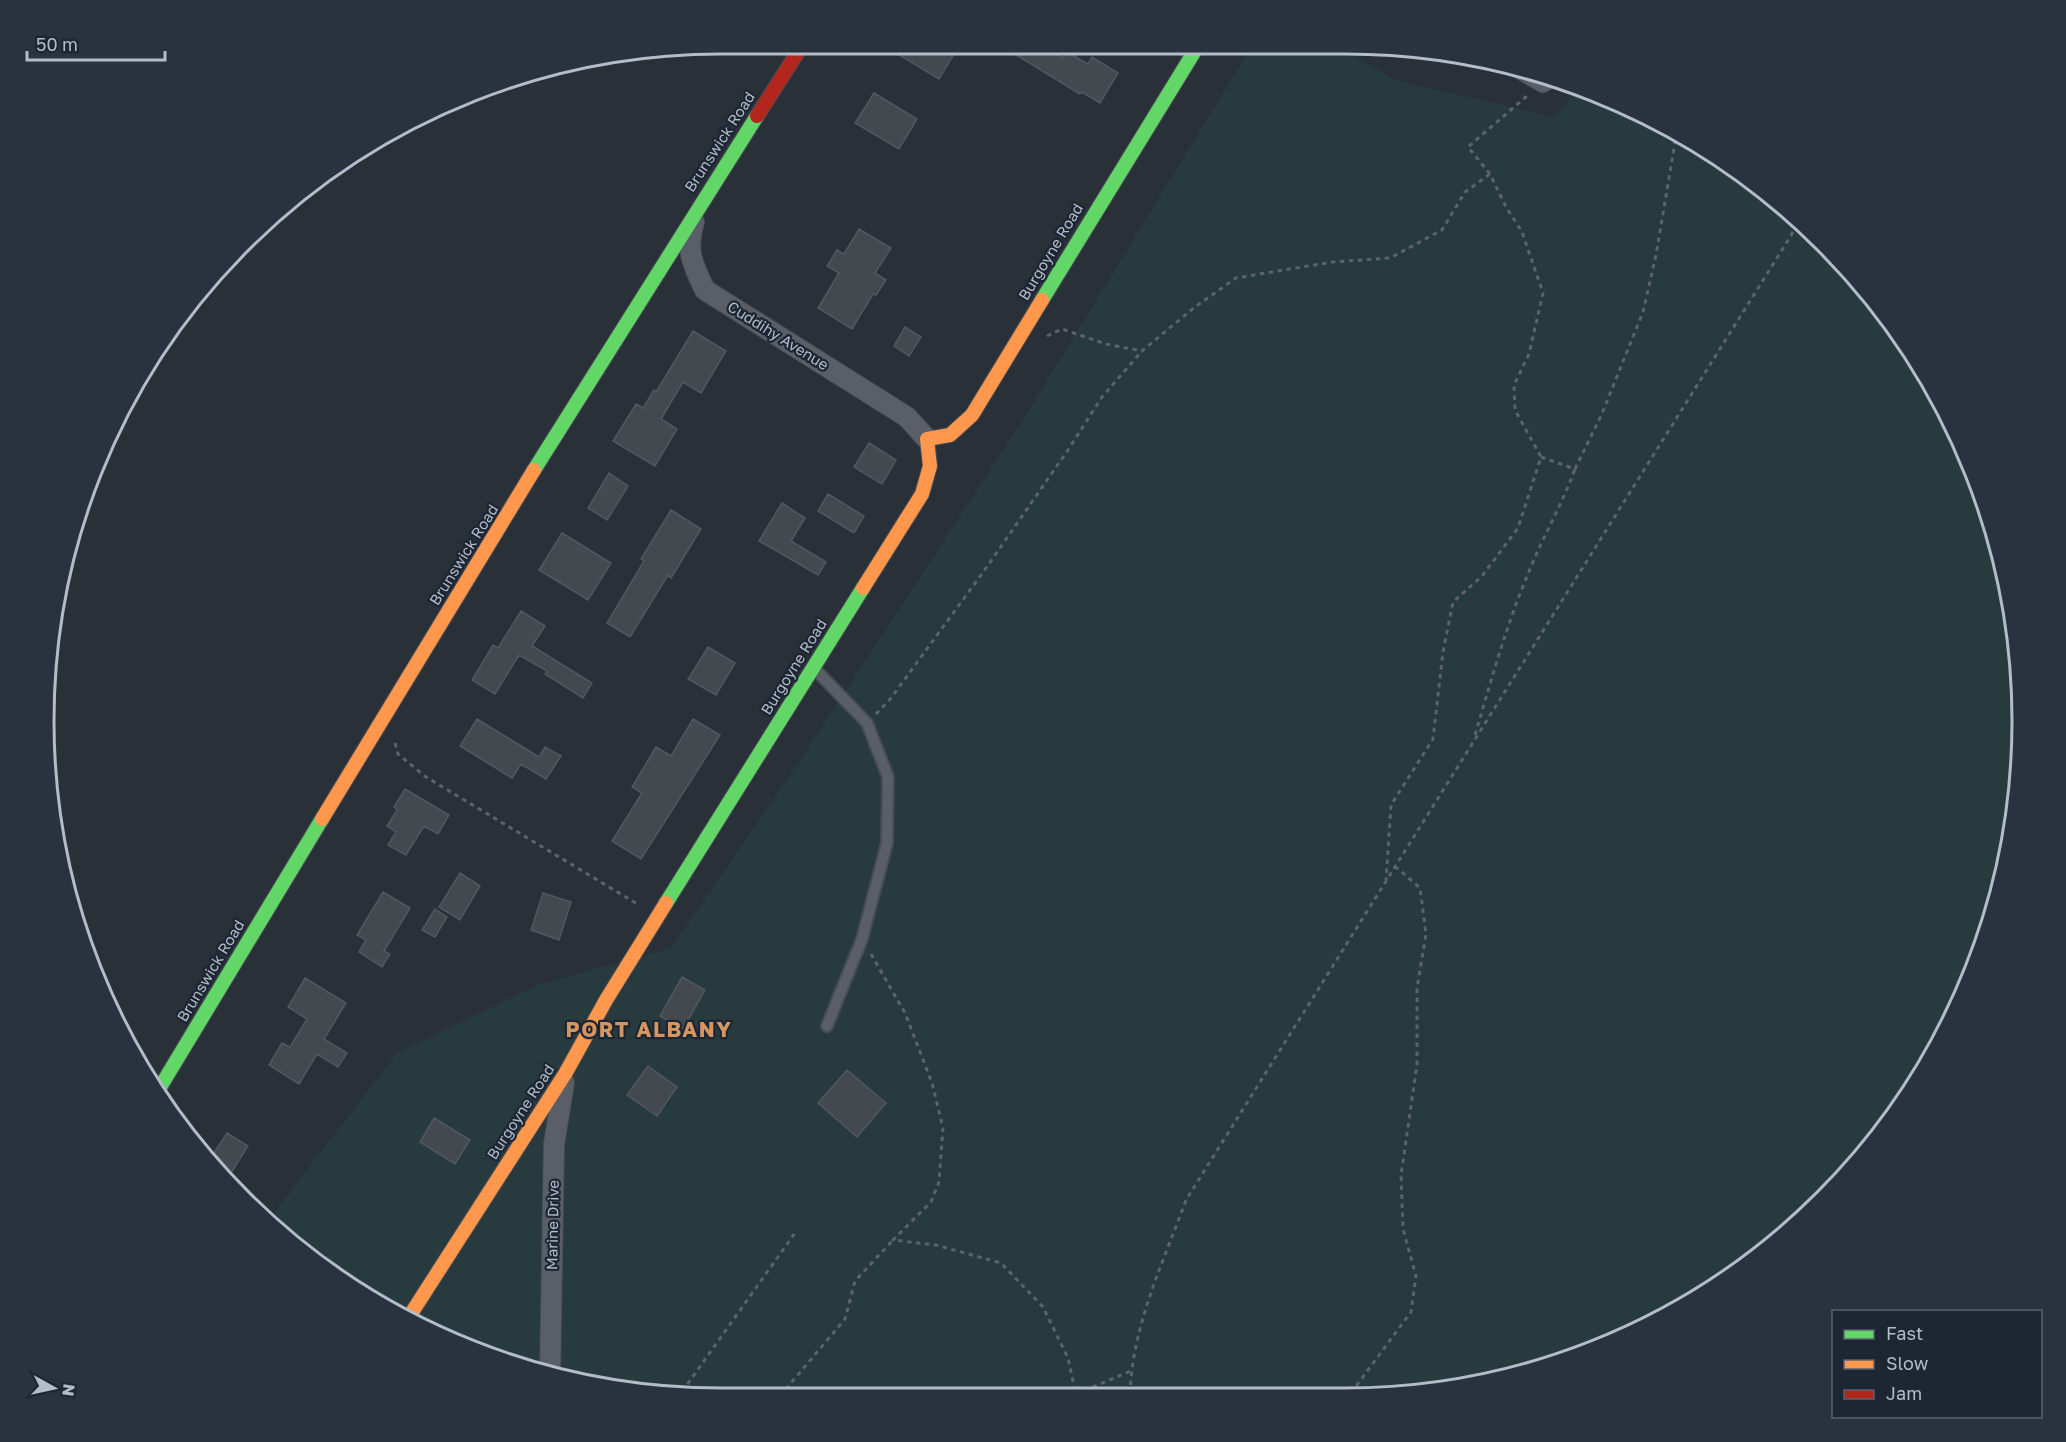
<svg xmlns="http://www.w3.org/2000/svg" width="2066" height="1442" viewBox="0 0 2066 1442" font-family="'Golos Text',sans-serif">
	<rect width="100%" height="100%" fill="#2a3038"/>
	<path fill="#273a3e" d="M1253,44H1335L1395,80L1555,117L1579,87L1683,134L1758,184L1854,274L1932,382L1986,503L2017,632L2021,765L1999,896L1953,1020L1883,1133L1792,1230L1644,1329L1562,1363L1434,1393L677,1397L546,1375L422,1329L309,1259L268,1220L397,1053L537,985L671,948L803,756L1024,418Z"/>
	<path fill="#444950" stroke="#52575f" stroke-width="1.5" d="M881,44H960L939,79Z
		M998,44H1040L1063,58L1067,52L1088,64L1092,57L1118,73L1100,103L1082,92L1080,94Z
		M874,93L917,119L899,149L855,123Z
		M859,229L891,248L875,273L886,280L876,295L873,294L852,329L818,308L839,273L827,266L837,250L844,254Z
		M905,327L921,337L909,356L894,346Z
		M693,331L726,351L701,393L683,382L661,419L677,429L655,466L613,441L636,404L643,408L654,390L656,392Z
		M869,443L896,460L882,484L854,467Z
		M609,473L628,486L607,520L588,508Z
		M828,494L864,516L854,533L818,511Z
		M782,503L805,518L791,541L826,562L818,575L759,541Z
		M671,510L701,529L671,578L668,575L630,637L607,623L644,561L641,559Z
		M562,533L611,563L588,600L539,570Z
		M521,611L545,626L532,646L592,683L583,698L545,674L547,671L519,655L495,694L472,680L493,645L498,648Z
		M708,647L735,663L716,695L688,679Z
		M477,719L539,757L545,747L561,756L546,779L521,764L512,778L460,746Z
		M693,719L720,735L641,859L612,841L642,793L632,787L656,747L671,756Z
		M405,789L449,815L438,834L424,826L406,855L388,845L396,832L387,826L397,810L394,807Z
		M460,873L480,886L460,920L439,907Z
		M383,892L410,908L384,951L390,954L382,967L359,952L366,940L357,935Z
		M543,893L571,902L559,940L531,930Z
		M435,909L447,917L435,937L422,930Z
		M682,977L705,990L683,1029L660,1016Z
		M305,978L346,1003L324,1039L347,1053L338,1067L317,1054L299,1084L269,1065L282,1043L290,1047L307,1019L288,1007Z
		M648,1066L677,1087L657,1116L627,1095Z
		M847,1070L886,1103L857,1137L818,1103Z
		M434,1118L470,1140L455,1164L420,1142Z
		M227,1133L248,1146L231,1173L210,1159Z"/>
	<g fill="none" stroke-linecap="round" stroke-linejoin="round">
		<defs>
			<path id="lane" d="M814,668L867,723L888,777L887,843L862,939L827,1026"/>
			<path id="street" d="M1519,68L1543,82L1551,76
				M694,222C685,249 693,266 705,290L907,417L927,439
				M550,1376L554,1144L564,1083"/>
			<path id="fast" d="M1042,300L1199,44
				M534,470L757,116
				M666,903L863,588
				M159,1089L322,819"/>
			<path id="slow" d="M863,588L922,494L930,466L927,439L950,435L972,415L1042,300
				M322,819L534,470
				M407,1320L565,1074L606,1000L666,903"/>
			<path id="jam" d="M757,116L803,44"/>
		</defs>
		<use href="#lane" stroke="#484c53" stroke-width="14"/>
		<use href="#street" stroke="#484c53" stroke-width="22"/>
		<use href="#fast" stroke="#484c53" stroke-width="16"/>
		<use href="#slow" stroke="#484c53" stroke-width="16"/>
		<use href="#jam" stroke="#484c53" stroke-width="16"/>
		<path stroke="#5d636a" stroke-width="3" stroke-dasharray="4.5 4.5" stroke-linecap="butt" d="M1490,174L1468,147L1528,95
			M1047,336L1062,329L1106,344L1142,351L1195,307L1236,278L1332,262L1390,258L1442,230L1465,192L1490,174L1506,207L1522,232L1543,293L1529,354L1514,385L1515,410L1541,457L1518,528L1482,576L1453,602L1443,652L1433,739L1391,805L1386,880
			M1541,457L1575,469L1601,416L1643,312L1656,255L1677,131
			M876,714L891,698L984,571L1068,450L1102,397L1142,351
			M1475,735C1491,681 1506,626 1528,574C1542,538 1562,505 1575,469
			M395,743L398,754L426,777L639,905
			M871,954L905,1013L932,1083L943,1128L939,1182L931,1202L893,1240L936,1245L1001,1263L1043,1307L1068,1358L1076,1395
			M684,1389L692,1397
			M1351,1393L1411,1312L1416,1276L1403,1229L1401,1175L1417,1065V988L1426,934L1420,888L1395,866
			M1076,1394L1131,1371
			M1130,1394C1132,1327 1163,1263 1186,1200L1792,234L1794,218
			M780,1396L845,1319L855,1281L893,1240
			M675,1397L684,1389L795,1233"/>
		<use href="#lane" stroke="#5a5e66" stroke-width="10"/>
		<use href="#street" stroke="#5a5e66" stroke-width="20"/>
		<use href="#fast" stroke="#63d668" stroke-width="14"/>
		<use href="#slow" stroke="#ff974d" stroke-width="14"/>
		<use href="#jam" stroke="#b3261e" stroke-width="14"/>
	</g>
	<g text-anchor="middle" stroke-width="4.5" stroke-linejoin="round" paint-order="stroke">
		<g font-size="15" fill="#b4bcc9" stroke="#1d2633">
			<text transform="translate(720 142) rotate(-57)" y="5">Brunswick Road</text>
			<text transform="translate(1051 252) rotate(-59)" y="5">Burgoyne Road</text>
			<text transform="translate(778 336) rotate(32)" y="5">Cuddihy Avenue</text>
			<text transform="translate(464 555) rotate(-58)" y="5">Brunswick Road</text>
			<text transform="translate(794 667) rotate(-58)" y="5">Burgoyne Road</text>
			<text transform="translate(211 971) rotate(-59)" y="5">Brunswick Road</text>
			<text transform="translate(521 1112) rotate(-57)" y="5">Burgoyne Road</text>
			<text transform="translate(553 1225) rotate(-89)" y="5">Marine Drive</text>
		</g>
		<g font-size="21" font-weight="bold" letter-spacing="1.5" fill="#d59563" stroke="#1d2633">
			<text x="649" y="1037">PORT ALBANY</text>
		</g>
	</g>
	<path d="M0 0H2066V1442H0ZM721 54H1345A667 667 0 0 1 2012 721V721A667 667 0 0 1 1345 1388H721A667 667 0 0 1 54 721V721A667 667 0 0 1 721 54Z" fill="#29323f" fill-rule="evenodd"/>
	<path fill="none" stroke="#b4bcc9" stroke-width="3" d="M721 54H1345A667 667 0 0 1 2012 721V721A667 667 0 0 1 1345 1388H721A667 667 0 0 1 54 721V721A667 667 0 0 1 721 54Z"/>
	<rect x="1832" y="1310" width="210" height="108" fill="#1d2633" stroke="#59626f" stroke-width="1.5"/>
	<rect x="1844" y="1330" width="30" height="9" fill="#63d668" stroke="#59626f" stroke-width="1.5"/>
	<text x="1886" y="1340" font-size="18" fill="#b4bcc9">Fast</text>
	<rect x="1844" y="1360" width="30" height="9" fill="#ff974d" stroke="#59626f" stroke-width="1.5"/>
	<text x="1886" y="1370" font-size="18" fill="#b4bcc9">Slow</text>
	<rect x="1844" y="1390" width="30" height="9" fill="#b3261e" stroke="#59626f" stroke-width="1.5"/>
	<text x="1886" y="1400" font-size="18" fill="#b4bcc9">Jam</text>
	<g transform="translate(54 1388) rotate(98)" stroke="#1d2633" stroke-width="4.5" paint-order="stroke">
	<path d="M0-4.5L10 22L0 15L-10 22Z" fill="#b4bcc9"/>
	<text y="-9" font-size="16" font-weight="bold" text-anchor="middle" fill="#b4bcc9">N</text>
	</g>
	<path d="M27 51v9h138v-9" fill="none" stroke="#b4bcc9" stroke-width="3"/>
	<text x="36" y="51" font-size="18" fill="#b4bcc9" stroke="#1d2633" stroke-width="4.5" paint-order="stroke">50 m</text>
</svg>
